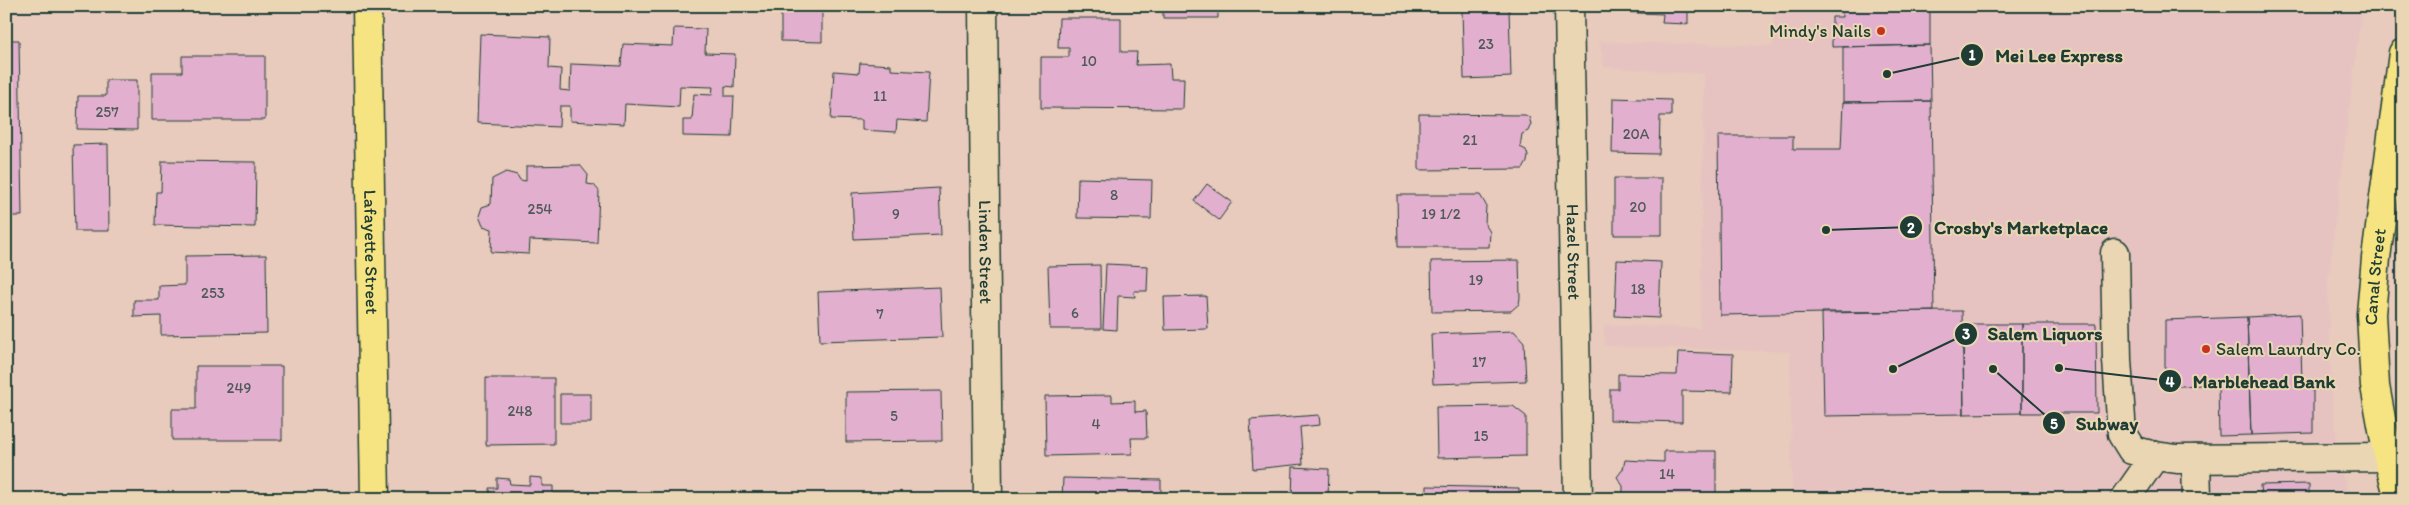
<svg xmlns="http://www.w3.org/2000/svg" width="2409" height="505" viewBox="0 0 2409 505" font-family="Itim,sans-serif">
	<rect width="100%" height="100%" fill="#e8cbbc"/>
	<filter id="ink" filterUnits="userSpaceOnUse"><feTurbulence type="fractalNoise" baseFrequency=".02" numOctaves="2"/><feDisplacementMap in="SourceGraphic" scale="10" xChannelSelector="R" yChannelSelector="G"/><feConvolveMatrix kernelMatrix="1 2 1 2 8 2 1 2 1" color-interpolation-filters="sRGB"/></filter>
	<g filter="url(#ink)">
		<path fill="#e6c3c1" d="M1773,6H2362L2328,281L2331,392L2341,471L2351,499H1792L1790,352L1605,346L1604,325L1700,328L1704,74L1604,67L1600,42L1773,46Z"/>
		<path fill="#e2b0ce" stroke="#1f3d34" d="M781,6H822V42L781,41Z
			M1163,6H1218V18H1163Z
			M1617,6H1688V24L1662,23L1663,14L1616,12Z
			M1842,6H1930V45L1832,47V17H1842Z
			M1509,9L1511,77L1464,79L1462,11Z
			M1059,18H1121V52H1137L1136,65L1170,64L1171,78H1184L1183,109L1041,108V57H1069V48H1058Z
			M674,28L706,29L705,53L735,54L734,87L725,86V96H734L732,137L683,136V120H692L694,94L712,95L713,87L680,86L679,107L625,104L624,124L570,121V106H560L559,127L477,123L480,34L550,37L549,68L561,69L560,90L570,91L571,64L621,66L623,44L673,46Z
			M6,40H19L22,216H6Z
			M1930,45L1931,101L1843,102V47Z
			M182,56H265V120H152V72H182Z
			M860,63L891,65V70L929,72L926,122L897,120L896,132L862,130V120L831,119L834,71L859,73Z
			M106,80H137V130L77,129L78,96H106Z
			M1613,98L1671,100V116H1660L1659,154L1612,153Z
			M1931,101L1934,311L1720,315L1718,136H1793V149H1841L1843,102Z
			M1419,114L1525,115L1529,117L1531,124L1528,131L1522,134L1520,147L1526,150L1528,156L1527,162L1523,169L1419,170Z
			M108,144L109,231H75L73,145Z
			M162,161L256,162L255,227L155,225L156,192H161Z
			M580,165L588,175L587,184L594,185L599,191L597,243L530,240L529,254L491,252L492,229L483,226L479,216L482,207L491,204L492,179L506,172L517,175L520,180L526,181V166Z
			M1078,178L1152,180L1151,219L1077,218Z
			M1614,178H1662V235H1614Z
			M1207,184L1232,202L1219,220L1194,201Z
			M939,188L941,235L854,239L852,193Z
			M1397,195H1480L1486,205L1485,224L1490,232L1489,247H1398Z
			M266,255L267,333L161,335V316L134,317V300H159V286L185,285V256Z
			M1519,260L1520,298L1519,304L1511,311L1432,312L1431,261Z
			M1617,260L1661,262L1659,318L1615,316Z
			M1106,264L1148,266L1147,291H1134L1135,297L1118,296L1117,330L1103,329Z
			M1100,265L1101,329H1050L1048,266Z
			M940,287L942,337L820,341L818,292Z
			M1206,296L1208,329L1165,330L1164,297Z
			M1962,311L1964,414L1824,416L1822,312Z
			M2300,314L2302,381H2313V433L2251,435L2247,317Z
			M2247,317L2251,435L2219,436L2218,384L2165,387V320Z
			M1963,324H2022V413L1964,414Z
			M2022,324H2096L2097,413H2022Z
			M1514,331L1524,342L1526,381L1433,384L1431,334Z
			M1678,352L1733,354L1732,392L1682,391V422L1610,420V389H1618V374L1677,375Z
			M196,366H282V440H172V409H196Z
			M486,378H554V444L486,445Z
			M941,391L942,441L846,442V392Z
			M560,394H591V423H560Z
			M1112,395V402L1135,401V412L1146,411L1147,438H1131L1132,454L1046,456L1045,396Z
			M1513,406L1526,416V456L1437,458L1436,407Z
			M1319,415L1320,425L1300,427L1303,464L1253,469L1250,420Z
			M1664,451H1716V499H1623V486L1617,477L1623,469L1625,460L1664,462Z
			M1293,467L1329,469L1328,499H1292Z
			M530,477L542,478V486H553V493L590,494V499H490L489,488H497V478L509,479L510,484L530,485Z
			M1063,478L1161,480V499H1062Z
			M2309,484V496L2354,495L2355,499H2234L2261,497L2260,485Z
			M1427,486L1519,488V499H1427Z
			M945,495V499H887V496Z
			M273,496V499H87Z"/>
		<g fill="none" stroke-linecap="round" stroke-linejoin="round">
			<defs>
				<g id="minor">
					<path id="s1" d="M983,6L988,499"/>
					<path id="s2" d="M1569,6L1578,499"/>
					<path d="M2115,253L2117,360L2122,434L2132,450L2155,456L2177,459L2388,457"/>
					<path d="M2196,459L2197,499"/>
					<path d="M2125,499L2155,456"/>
				</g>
				<g id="major">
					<path id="s3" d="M2399,499L2388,457L2375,386L2371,314L2376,258L2403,53"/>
				</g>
				<g id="highway">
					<path id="s4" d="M367,6L375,499"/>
				</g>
			</defs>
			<use href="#minor" stroke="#1f3d34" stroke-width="31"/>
			<use href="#major" stroke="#1f3d34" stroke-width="31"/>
			<use href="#highway" stroke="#1f3d34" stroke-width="31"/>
			<use href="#minor" stroke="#ebd6b4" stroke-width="28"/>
			<use href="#major" stroke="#f6e381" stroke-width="28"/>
			<use href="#highway" stroke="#f6e381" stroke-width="28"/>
		</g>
	</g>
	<g fill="#c8321e" stroke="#ebd6b4" stroke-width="2">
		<circle cx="1881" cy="31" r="5"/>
		<circle cx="2206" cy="349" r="5"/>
	</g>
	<g text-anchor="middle" stroke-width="4" stroke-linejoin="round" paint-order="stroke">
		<g font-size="15" fill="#505a5a">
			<text x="1486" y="49">23</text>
			<text x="1089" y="66">10</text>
			<text x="880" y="101">11</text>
			<text x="107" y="117">257</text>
			<text x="1636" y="139">20A</text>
			<text x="1470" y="145">21</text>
			<text x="1114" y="200">8</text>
			<text x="1638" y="212">20</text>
			<text x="540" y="214">254</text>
			<text x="896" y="219">9</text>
			<text x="1441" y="219">19 1/2</text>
			<text x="1476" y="285">19</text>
			<text x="1638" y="294">18</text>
			<text x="213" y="298">253</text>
			<text x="1075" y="318">6</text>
			<text x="880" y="319">7</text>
			<text x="1479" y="367">17</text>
			<text x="239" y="393">249</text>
			<text x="520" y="416">248</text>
			<text x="894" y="421">5</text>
			<text x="1096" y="429">4</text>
			<text x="1481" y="441">15</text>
			<text x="1667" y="479">14</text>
		</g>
		<g font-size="18" fill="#1f3d34" stroke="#ebd6b4" text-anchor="end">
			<text x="1871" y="37">Mindy's Nails</text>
			<text x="2216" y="355" text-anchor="start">Salem Laundry Co.</text>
		</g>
		<g font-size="18" fill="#1f3d34" stroke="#ebd6b4">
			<text dy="6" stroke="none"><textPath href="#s2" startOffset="246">Hazel Street</textPath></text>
			<text dy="6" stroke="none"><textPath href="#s4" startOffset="246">Lafayette Street</textPath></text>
			<text dy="6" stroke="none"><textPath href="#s1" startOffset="246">Linden Street</textPath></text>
			<text dy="6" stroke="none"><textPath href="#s3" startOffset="225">Canal Street</textPath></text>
		</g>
	</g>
	<path fill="none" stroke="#1f3d34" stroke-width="2" d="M1887 74L1972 55M1826 230L1911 227M1893 369L1966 334M2059 368L2170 381M1993 369L2054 423"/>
	<g fill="#1f3d34" stroke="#ebd6b4" stroke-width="2">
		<circle cx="1887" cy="74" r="5"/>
		<circle cx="1826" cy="230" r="5"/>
		<circle cx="1893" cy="369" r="5"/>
		<circle cx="2059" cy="368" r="5"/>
		<circle cx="1993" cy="369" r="5"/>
		<circle cx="1972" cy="55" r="12"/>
		<circle cx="1911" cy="227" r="12"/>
		<circle cx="1966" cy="334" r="12"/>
		<circle cx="2170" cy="381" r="12"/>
		<circle cx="2054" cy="423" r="12"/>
	</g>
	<g font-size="15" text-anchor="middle" font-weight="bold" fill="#fff">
		<text x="1972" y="60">1</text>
		<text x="1911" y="233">2</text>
		<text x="1966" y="339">3</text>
		<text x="2170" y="387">4</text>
		<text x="2054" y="429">5</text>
	</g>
	<g font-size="19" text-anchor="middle" font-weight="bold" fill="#1f3d34" stroke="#ebd6b4" stroke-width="4" stroke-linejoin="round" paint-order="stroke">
		<text x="2059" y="62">Mei Lee Express</text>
		<text x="2021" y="234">Crosby's Marketplace</text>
		<text x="2045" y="340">Salem Liquors</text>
		<text x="2264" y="388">Marblehead Bank</text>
		<text x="2107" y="430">Subway</text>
	</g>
	<rect width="2409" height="505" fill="none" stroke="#ebd6b4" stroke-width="25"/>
	<rect x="12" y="12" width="2384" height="480" fill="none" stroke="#1f3d34" stroke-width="2" filter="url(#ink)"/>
</svg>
